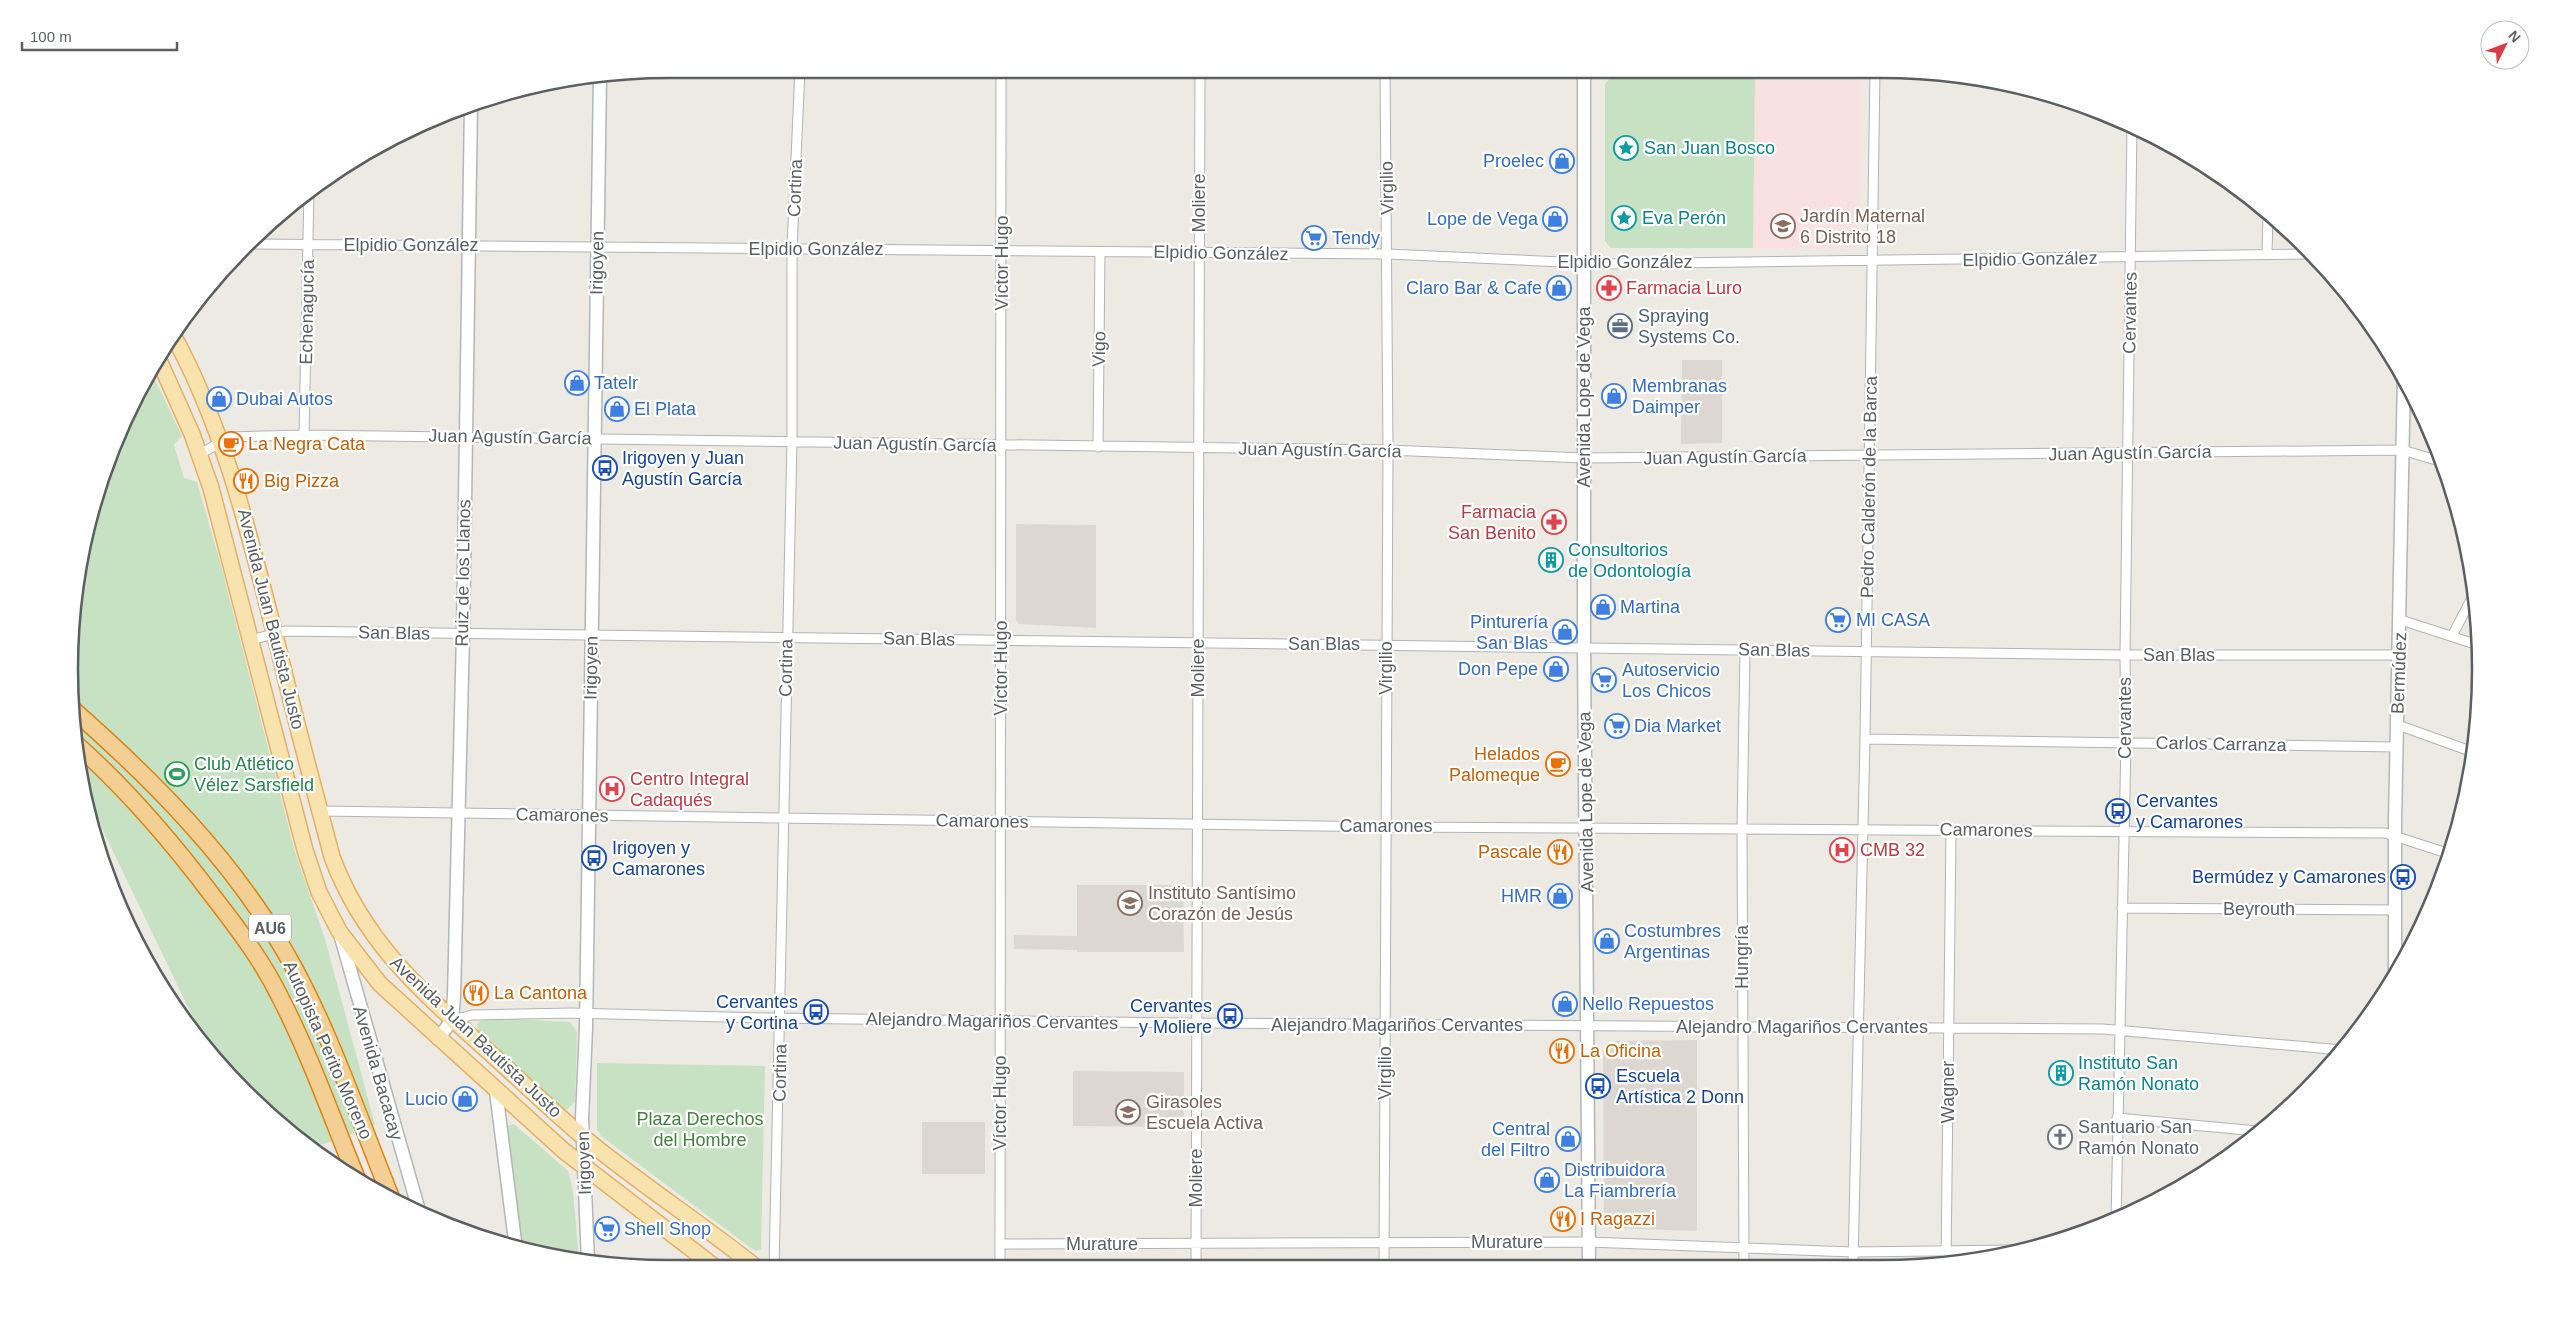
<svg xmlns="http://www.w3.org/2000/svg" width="2550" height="1338" font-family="Arial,sans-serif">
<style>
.education{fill:#dcd8d1}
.medical{fill:#f9e0e1}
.green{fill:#c6e2c2}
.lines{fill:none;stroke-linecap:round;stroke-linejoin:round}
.street-casing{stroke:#b1b4b7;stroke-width:11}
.secondary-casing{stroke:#b2b6b9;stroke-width:15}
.primary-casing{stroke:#e5b064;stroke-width:18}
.highway-casing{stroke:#dd8413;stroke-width:19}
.street{stroke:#fff;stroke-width:9}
.secondary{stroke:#fff;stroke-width:12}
.primary{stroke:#f8e2ad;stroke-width:15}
.highway{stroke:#f4cf93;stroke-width:16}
.labels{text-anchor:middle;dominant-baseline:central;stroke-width:4.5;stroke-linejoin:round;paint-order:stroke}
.shield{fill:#fff;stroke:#8c8f91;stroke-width:1}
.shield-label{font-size:16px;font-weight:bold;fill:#5b5f62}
.culture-label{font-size:18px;fill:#0d838f;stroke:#fff;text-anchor:start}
.shop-label{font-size:18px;fill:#366cbe;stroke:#fff;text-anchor:start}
.street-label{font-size:18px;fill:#5b5f62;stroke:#fff}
.education-label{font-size:18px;fill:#785e54;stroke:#fff;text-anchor:start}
.health-label{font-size:18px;fill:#be3a42;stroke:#fff;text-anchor:start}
.service-label{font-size:18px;fill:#4e5e75;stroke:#fff;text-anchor:start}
.food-label{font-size:18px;fill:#c56008;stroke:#fff;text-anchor:start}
.transit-label{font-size:18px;fill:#164399;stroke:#fff;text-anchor:start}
.leisure-label{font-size:18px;fill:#27864d;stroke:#fff;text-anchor:start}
.park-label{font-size:18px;fill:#42813c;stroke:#fff}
.worship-label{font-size:18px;fill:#5b616d;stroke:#fff;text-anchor:start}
.rim{fill:none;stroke:#5b5f62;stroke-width:2.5}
</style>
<rect width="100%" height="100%" fill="#ede9e3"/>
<!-- education -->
<path class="education" d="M1682,360h40v83l-41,1z
M1016,524l80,1v103l-77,-4 -3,-4z
M1077,885h106l1,67h-107v-2l-63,-1v-14l63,1z
M1697,1040v191l-87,-3 -6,-7 -1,-170 13,-10z
M1073,1071l111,1v55l-111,-1z
M922,1122h63v52h-63z"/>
<!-- medical -->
<path class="medical" d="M1755,76h100l6,8 -2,157 -8,7h-98z"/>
<!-- green -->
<path class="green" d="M1612,76h143l-2,172h-142l-6,-7v-157z
M151,371l31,65 -8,9 10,33 13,4 23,80 75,290 30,87 50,186 -65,24 -98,-92 -128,-266 -14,-82v-80l19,-115 26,-75z
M485,1018l85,4 7,10 -2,70 -9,8 -5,-2 -83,-75 -1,-9z
M597,1063l168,3 -4,183 -5,2 -5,-3 -150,-112 -4,-6z
M514,1124l54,47 5,21 6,68 -56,-10 -16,-118 1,-6z"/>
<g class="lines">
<defs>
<path id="street" d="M249,244l1139,10 217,10 707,-10
M2267,254l1,-41
M304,435l5,-246
M1098,447l2,-195
M200,454l30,-17 74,-2 1084,15 196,8 818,-8 41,12
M2401,620l77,25
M2452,636l24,-46
M251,640l34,-9 1840,24h273
M2398,725l75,27
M1865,739l532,8
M320,811l1066,16 999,6 65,21
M2122,908l273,2
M452,1020l20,-5 99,-2 194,5 419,5 919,6 239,21
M2117,1118l140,13
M2116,1221l10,-479 -1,-87 7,-530
M1001,1244l588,-2 264,10 160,-2
M1853,1264l12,-525 10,-669
M1946,1264l5,-434
M1744,1265l-2,-436 3,-180
M1196,1266l4,-1197
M1384,1266l4,-816 -3,-381
M1000,1267l1,-1198
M774,1268l18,-827v-193l8,-179"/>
<path id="secondary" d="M1584,70v576l5,619
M340,934l80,280
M2395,971v-149l9,-447
M438,1039l14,-19 2,-24 9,-362 8,-531
M496,1091l20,158
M588,1261l-6,-143 4,-90 14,-952"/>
<path id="primary" d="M172,333c55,100 79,209 107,318 16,69 35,137 53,206 32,86 91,136 157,195 31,28 61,57 93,84 56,47 118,86 175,132
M158,358l34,76 19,54 94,362 14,42 20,39 41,53 184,167 152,117"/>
<path id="highway" d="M70,707c81,71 160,150 214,243 44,75 75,169 108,250
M76,744c52,46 97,99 139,155 24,31 48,63 65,98 30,58 52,121 77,182"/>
</defs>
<!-- street casing -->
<use href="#street" class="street-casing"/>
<!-- secondary casing -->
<use href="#secondary" class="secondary-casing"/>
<!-- primary casing -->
<use href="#primary" class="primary-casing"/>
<!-- highway casing -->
<use href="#highway" class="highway-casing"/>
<!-- street -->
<use href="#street" class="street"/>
<!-- secondary -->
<use href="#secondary" class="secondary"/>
<!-- primary -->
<use href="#primary" class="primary"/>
<!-- highway -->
<use href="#highway" class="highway"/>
</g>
<!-- icons -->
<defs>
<symbol id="sight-ring" viewBox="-11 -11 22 22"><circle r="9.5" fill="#fff" stroke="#0f9aa8" stroke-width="1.5"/><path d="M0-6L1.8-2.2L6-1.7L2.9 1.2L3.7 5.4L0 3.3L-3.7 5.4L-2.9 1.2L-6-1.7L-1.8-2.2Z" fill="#0f9aa8"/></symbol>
<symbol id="shop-ring" viewBox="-11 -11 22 22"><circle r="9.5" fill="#fff" stroke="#3f7fe0" stroke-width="1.5"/><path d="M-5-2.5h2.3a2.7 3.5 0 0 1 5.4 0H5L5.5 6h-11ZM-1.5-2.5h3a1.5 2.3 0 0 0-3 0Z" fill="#3f7fe0"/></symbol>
<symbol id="school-ring" viewBox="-11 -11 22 22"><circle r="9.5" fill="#fff" stroke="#8d6e63" stroke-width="1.5"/><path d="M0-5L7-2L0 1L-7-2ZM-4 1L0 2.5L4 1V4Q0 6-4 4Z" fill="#8d6e63"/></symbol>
<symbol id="supermarket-ring" viewBox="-11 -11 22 22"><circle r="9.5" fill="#fff" stroke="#3f7fe0" stroke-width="1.5"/><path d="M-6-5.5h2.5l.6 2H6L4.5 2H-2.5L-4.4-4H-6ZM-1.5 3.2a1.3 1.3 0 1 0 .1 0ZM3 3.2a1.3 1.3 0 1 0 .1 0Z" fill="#3f7fe0"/></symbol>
<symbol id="pharmacy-ring" viewBox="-11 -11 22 22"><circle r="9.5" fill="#fff" stroke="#e0444e" stroke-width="1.5"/><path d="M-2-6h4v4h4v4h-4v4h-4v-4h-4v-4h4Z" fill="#e0444e"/></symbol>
<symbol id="office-ring" viewBox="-11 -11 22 22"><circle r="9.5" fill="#fff" stroke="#5c6f8a" stroke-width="1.5"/><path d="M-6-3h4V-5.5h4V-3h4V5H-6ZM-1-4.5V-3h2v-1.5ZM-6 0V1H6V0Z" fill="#5c6f8a"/></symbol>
<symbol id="cafe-ring" viewBox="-11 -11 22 22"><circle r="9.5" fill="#fff" stroke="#e8710a" stroke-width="1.5"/><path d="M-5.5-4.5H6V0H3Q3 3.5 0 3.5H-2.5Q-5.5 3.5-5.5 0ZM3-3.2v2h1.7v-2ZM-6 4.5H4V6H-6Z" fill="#e8710a"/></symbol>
<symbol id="bus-ring" viewBox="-11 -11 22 22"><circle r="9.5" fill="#fff" stroke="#1a4fb4" stroke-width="1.5"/><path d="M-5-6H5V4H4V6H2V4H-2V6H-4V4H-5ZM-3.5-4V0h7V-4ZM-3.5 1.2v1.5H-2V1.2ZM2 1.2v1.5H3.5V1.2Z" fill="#1a4fb4"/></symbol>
<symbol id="restaurant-ring" viewBox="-11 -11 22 22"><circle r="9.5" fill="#fff" stroke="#e8710a" stroke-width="1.5"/><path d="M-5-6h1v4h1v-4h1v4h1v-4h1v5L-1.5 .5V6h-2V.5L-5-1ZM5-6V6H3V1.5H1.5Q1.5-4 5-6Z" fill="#e8710a"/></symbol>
<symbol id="building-ring" viewBox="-11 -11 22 22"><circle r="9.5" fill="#fff" stroke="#0f9aa8" stroke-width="1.5"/><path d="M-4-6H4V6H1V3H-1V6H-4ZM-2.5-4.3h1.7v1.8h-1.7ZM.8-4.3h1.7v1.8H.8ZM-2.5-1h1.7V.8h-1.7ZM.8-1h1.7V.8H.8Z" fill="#0f9aa8"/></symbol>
<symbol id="stadium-ring" viewBox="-11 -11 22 22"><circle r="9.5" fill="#fff" stroke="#2e9e5b" stroke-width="1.5"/><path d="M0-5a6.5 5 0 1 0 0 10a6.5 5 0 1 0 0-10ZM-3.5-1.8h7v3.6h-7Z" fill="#2e9e5b"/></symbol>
<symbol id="hospital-ring" viewBox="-11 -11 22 22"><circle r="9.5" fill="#fff" stroke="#e0444e" stroke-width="1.5"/><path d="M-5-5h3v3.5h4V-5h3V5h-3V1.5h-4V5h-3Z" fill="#e0444e"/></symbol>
<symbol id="church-ring" viewBox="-11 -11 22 22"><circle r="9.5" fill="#fff" stroke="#6b7280" stroke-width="1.5"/><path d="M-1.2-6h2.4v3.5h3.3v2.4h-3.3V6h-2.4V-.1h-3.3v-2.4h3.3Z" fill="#6b7280"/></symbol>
</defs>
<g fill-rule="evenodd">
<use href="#sight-ring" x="1612" y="134" width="28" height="28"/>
<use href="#shop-ring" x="1548" y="147" width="28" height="28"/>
<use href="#sight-ring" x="1610" y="204" width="28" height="28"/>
<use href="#shop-ring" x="1541" y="205" width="28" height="28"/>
<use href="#school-ring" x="1769" y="212" width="28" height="28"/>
<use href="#supermarket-ring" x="1300" y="224" width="28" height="28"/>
<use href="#shop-ring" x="1545" y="274" width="28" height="28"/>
<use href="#pharmacy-ring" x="1595" y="274" width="28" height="28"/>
<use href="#office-ring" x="1606" y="312" width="28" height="28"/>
<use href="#shop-ring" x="563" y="369" width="28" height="28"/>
<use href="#shop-ring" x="1600" y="382" width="28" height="28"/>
<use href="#shop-ring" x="205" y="385" width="28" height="28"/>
<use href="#shop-ring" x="603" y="395" width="28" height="28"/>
<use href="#cafe-ring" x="217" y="430" width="28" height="28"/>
<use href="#bus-ring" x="591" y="454" width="28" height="28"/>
<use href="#restaurant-ring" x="232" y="467" width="28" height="28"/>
<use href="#pharmacy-ring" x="1540" y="508" width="28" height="28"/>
<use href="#building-ring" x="1537" y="546" width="28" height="28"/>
<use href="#shop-ring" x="1589" y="593" width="28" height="28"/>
<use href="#supermarket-ring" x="1824" y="606" width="28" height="28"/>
<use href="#shop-ring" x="1551" y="618" width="28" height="28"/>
<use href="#shop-ring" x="1542" y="655" width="28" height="28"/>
<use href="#supermarket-ring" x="1590" y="666" width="28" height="28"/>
<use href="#supermarket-ring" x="1603" y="712" width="28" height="28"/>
<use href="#cafe-ring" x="1544" y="750" width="28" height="28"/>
<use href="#stadium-ring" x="163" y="760" width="28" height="28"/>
<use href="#hospital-ring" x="598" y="775" width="28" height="28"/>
<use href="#bus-ring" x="2104" y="797" width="28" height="28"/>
<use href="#hospital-ring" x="1828" y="836" width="28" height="28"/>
<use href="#restaurant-ring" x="1546" y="838" width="28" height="28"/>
<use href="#bus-ring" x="580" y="844" width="28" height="28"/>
<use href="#bus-ring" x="2389" y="863" width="28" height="28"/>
<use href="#shop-ring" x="1546" y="882" width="28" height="28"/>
<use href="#school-ring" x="1116" y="889" width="28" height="28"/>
<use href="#shop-ring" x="1593" y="927" width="28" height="28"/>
<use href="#restaurant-ring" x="462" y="979" width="28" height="28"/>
<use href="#shop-ring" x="1551" y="990" width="28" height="28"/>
<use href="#bus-ring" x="802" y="998" width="28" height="28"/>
<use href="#bus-ring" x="1216" y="1002" width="28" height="28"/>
<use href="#restaurant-ring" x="1548" y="1037" width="28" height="28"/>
<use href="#building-ring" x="2047" y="1059" width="28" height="28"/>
<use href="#bus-ring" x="1584" y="1072" width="28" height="28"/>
<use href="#shop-ring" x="451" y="1085" width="28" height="28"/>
<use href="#school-ring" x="1114" y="1098" width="28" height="28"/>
<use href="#church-ring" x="2046" y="1123" width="28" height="28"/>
<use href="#shop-ring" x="1554" y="1125" width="28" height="28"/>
<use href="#shop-ring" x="1533" y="1166" width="28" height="28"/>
<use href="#restaurant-ring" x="1549" y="1205" width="28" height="28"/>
<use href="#supermarket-ring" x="593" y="1215" width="28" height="28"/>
</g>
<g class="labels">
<!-- shield labels -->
<rect class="shield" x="249" y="914.5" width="42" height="27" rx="4"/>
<g class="shield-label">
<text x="270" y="928">AU6</text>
</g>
<!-- culture labels -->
<g class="culture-label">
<text x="1644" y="148">San Juan Bosco</text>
<text x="1642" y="218">Eva Perón</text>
<text x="1568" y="550">Consultorios<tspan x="1568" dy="21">de Odontología</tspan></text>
<text x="2078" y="1063">Instituto San<tspan x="2078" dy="21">Ramón Nonato</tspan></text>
</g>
<!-- shop labels -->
<g class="shop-label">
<text x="1544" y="161" text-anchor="end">Proelec</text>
<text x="1538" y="219" text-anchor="end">Lope de Vega</text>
<text x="1332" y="238">Tendy</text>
<text x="1542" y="288" text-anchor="end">Claro Bar &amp; Cafe</text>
<text x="594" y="383">Tatelr</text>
<text x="1632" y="386">Membranas<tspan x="1632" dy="21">Daimper</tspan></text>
<text x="236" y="399">Dubai Autos</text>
<text x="634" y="409">El Plata</text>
<text x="1620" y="607">Martina</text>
<text x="1856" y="620">MI CASA</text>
<text x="1548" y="622" text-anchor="end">Pinturería<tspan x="1548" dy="21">San Blas</tspan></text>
<text x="1538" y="669" text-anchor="end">Don Pepe</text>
<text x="1622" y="670">Autoservicio<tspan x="1622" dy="21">Los Chicos</tspan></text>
<text x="1634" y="726">Dia Market</text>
<text x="1542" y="896" text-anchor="end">HMR</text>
<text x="1624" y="931">Costumbres<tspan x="1624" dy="21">Argentinas</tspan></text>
<text x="1582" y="1004">Nello Repuestos</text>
<text x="448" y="1099" text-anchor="end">Lucio</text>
<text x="1550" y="1129" text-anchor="end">Central<tspan x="1550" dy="21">del Filtro</tspan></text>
<text x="1564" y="1170">Distribuidora<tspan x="1564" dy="21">La Fiambrería</tspan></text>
<text x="624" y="1229">Shell Shop</text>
</g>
<!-- street labels -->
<g class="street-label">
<text transform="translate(795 188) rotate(-88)">Cortina</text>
<text transform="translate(1387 188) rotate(-91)">Virgilio</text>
<text transform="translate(1199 203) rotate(-90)">Moliere</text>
<text x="411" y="245">Elpidio González</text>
<text x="816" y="249">Elpidio González</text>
<text transform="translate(1221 253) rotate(1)">Elpidio González</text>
<text transform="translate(2030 259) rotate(-1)">Elpidio González</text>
<text x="1625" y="262">Elpidio González</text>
<text transform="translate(597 263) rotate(-89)">Irigoyen</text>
<text transform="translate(1002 263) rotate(-90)">Víctor Hugo</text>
<text transform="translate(307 312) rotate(-89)">Echenagucía</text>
<text transform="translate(2130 313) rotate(-89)">Cervantes</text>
<text transform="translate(1099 349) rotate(-89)">Vigo</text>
<text transform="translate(1584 397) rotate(-90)">Avenida Lope de Vega</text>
<text transform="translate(510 437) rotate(1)">Juan Agustín García</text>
<text transform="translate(915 444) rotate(1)">Juan Agustín García</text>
<text transform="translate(1320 450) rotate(1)">Juan Agustín García</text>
<text transform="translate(2130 453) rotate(-1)">Juan Agustín García</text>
<text transform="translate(1725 457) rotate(-1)">Juan Agustín García</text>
<text transform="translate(1869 487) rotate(-89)">Pedro Calderón de la Barca</text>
<text transform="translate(463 573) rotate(-89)">Ruiz de los Llanos</text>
<text transform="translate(271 619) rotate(76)">Avenida Juan Bautista Justo</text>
<text transform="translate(394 633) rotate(1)">San Blas</text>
<text transform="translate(919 639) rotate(1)">San Blas</text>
<text x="1324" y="644">San Blas</text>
<text transform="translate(1774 650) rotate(1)">San Blas</text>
<text x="2179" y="655">San Blas</text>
<text transform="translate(591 668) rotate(-89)">Irigoyen</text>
<text transform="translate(786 668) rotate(-89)">Cortina</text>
<text transform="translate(1001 668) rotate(-90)">Víctor Hugo</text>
<text transform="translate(1198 668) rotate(-90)">Moliere</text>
<text transform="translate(1386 668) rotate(-90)">Virgilio</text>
<text transform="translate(2399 673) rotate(-88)">Bermúdez</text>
<text transform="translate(2125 718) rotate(-90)">Cervantes</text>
<text transform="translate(2221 744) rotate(1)">Carlos Carranza</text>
<text transform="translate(1586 802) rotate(-91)">Avenida Lope de Vega</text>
<text transform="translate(562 815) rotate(1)">Camarones</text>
<text transform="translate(982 821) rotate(1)">Camarones</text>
<text x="1386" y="826">Camarones</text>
<text transform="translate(1986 830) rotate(1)">Camarones</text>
<text x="2259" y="909">Beyrouth</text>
<text transform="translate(1742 957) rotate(-90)">Hungría</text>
<text transform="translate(992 1021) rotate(1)">Alejandro Magariños Cervantes</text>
<text x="1397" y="1025">Alejandro Magariños Cervantes</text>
<text x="1802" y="1027">Alejandro Magariños Cervantes</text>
<text transform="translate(476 1037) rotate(43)">Avenida Juan Bautista Justo</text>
<text transform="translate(328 1050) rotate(66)">Autopista Perito Moreno</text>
<text transform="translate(378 1073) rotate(74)">Avenida Bacacay</text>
<text transform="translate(780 1073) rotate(-89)">Cortina</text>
<text transform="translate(1385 1073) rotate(-90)">Virgilio</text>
<text transform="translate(1948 1092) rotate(-90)">Wagner</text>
<text transform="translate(1000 1103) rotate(-90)">Víctor Hugo</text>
<text transform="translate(584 1163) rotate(-92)">Irigoyen</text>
<text transform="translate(1196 1178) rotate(-90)">Moliere</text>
<text x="1507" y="1242">Murature</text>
<text x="1102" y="1244">Murature</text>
</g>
<!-- education labels -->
<g class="education-label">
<text x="1800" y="216">Jardín Maternal<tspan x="1800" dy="21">6 Distrito 18</tspan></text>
<text x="1148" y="893">Instituto Santísimo<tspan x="1148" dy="21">Corazón de Jesús</tspan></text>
<text x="1146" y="1102">Girasoles<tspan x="1146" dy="21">Escuela Activa</tspan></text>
</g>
<!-- health labels -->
<g class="health-label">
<text x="1626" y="288">Farmacia Luro</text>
<text x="1536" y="512" text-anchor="end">Farmacia<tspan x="1536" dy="21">San Benito</tspan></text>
<text x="630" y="779">Centro Integral<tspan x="630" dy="21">Cadaqués</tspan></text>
<text x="1860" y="850">CMB 32</text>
</g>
<!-- service labels -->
<g class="service-label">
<text x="1638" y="316">Spraying<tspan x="1638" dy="21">Systems Co.</tspan></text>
</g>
<!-- food labels -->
<g class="food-label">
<text x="248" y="444">La Negra Cata</text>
<text x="264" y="481">Big Pizza</text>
<text x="1540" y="754" text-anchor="end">Helados<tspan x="1540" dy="21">Palomeque</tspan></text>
<text x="1542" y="852" text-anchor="end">Pascale</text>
<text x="494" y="993">La Cantona</text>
<text x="1580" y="1051">La Oficina</text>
<text x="1580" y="1219">I Ragazzi</text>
</g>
<!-- transit labels -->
<g class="transit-label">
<text x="622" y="458">Irigoyen y Juan<tspan x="622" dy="21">Agustín García</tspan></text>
<text x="2136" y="801">Cervantes<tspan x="2136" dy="21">y Camarones</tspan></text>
<text x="612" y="848">Irigoyen y<tspan x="612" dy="21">Camarones</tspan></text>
<text x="2386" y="877" text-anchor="end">Bermúdez y Camarones</text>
<text x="798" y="1002" text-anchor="end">Cervantes<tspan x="798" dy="21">y Cortina</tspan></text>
<text x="1212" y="1006" text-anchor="end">Cervantes<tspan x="1212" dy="21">y Moliere</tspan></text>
<text x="1616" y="1076">Escuela<tspan x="1616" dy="21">Artística 2 Donn</tspan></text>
</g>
<!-- leisure labels -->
<g class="leisure-label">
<text x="194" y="764">Club Atlético<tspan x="194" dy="21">Vélez Sarsfield</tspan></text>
</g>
<!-- park labels -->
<g class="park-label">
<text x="700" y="1119">Plaza Derechos<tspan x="700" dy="21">del Hombre</tspan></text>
</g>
<!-- worship labels -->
<g class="worship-label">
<text x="2078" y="1127">Santuario San<tspan x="2078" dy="21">Ramón Nonato</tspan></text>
</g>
</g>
<!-- crop -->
<path d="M0 0H2550V1338H0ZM669 78H1881A591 591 0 0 1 2472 669V669A591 591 0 0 1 1881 1260H669A591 591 0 0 1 78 669V669A591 591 0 0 1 669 78Z" fill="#fff" fill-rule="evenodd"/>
<path class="rim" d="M669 78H1881A591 591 0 0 1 2472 669V669A591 591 0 0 1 1881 1260H669A591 591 0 0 1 78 669V669A591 591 0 0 1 669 78Z"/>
<!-- north arrow -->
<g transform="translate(2505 45) rotate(48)"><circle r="24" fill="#ffffff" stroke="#bdbfc0"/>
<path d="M0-4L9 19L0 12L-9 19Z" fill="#da3c44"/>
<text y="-8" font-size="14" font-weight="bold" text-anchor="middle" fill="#5b5f62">N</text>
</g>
<!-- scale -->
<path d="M22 42v8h155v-8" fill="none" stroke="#5b5f62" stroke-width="2.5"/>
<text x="30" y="42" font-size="15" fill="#5b5f62" stroke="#ffffff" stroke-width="4" paint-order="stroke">100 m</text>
</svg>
